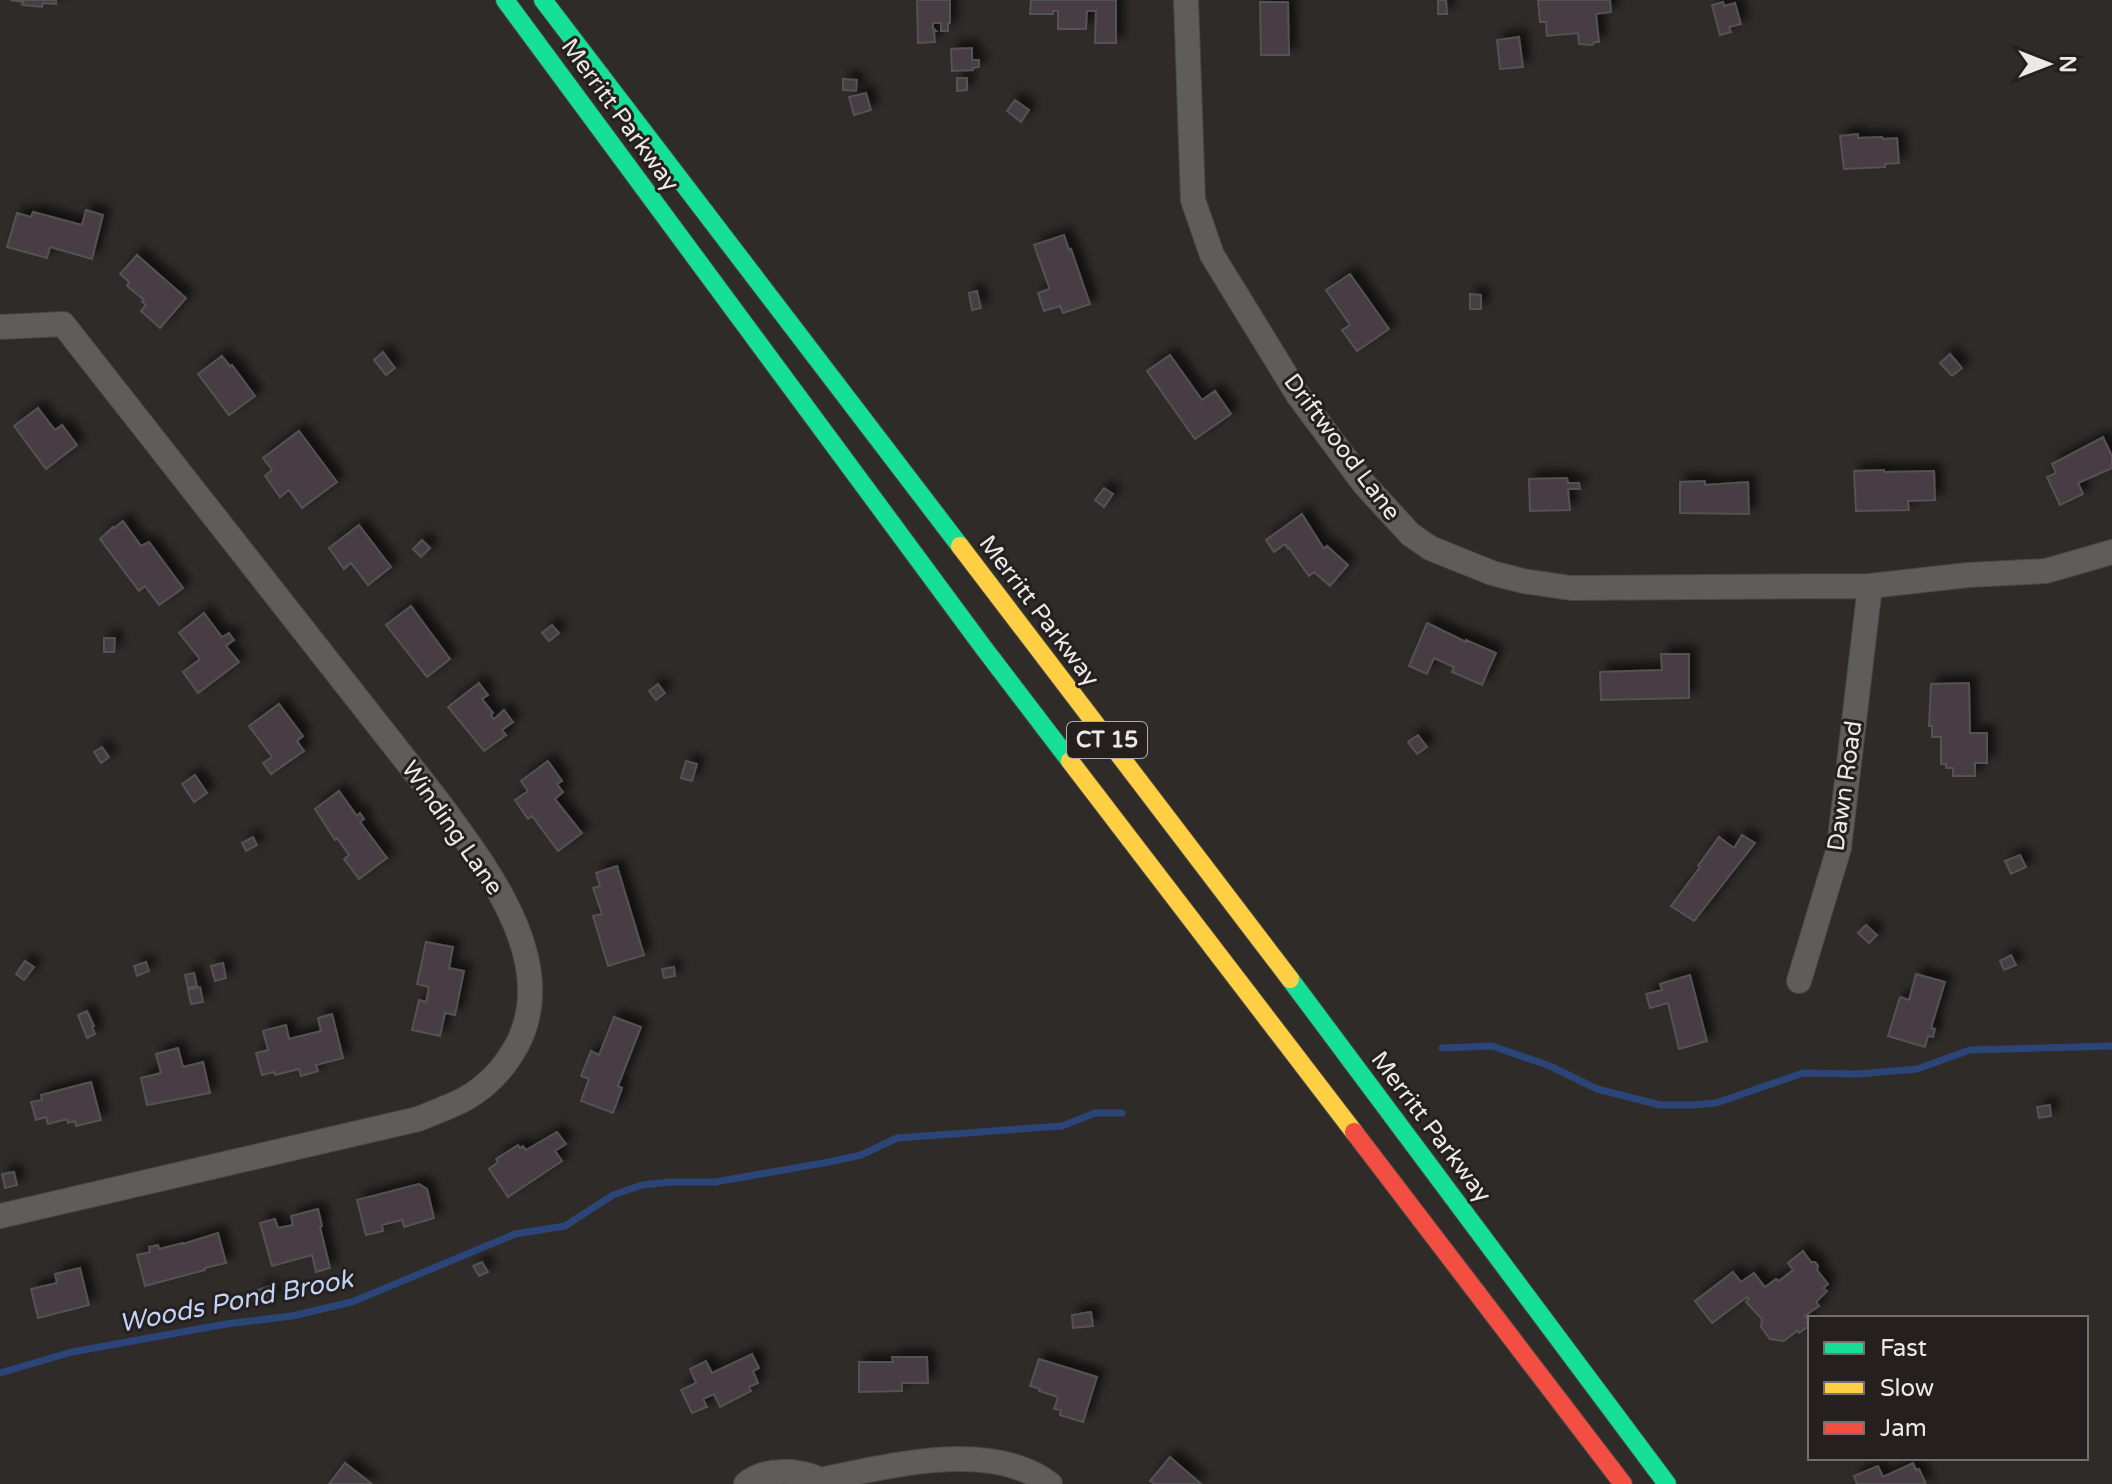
<svg xmlns="http://www.w3.org/2000/svg" width="2112" height="1484" font-family="'Varela Round',sans-serif">
<style>
.lines{fill:none;stroke-linecap:round;stroke-linejoin:round}
.stream{stroke:#2c4578;stroke-width:7}
.building{fill:#4a3e45;stroke:#535251;stroke-width:2;filter:url(#shadow)}
.street-casing{stroke:#494746;stroke-width:26}
.fast-casing{stroke:#494746;stroke-width:20}
.slow-casing{stroke:#494746;stroke-width:20}
.jam-casing{stroke:#494746;stroke-width:20}
.street{stroke:#5f5d5c;stroke-width:24}
.fast{stroke:#16e098;stroke-width:18}
.slow{stroke:#ffcf43;stroke-width:18}
.jam{stroke:#f24e42;stroke-width:18}
.labels{text-anchor:middle;dominant-baseline:central;stroke-width:6;stroke-linejoin:round;paint-order:stroke}
.shield{fill:#25201f;stroke:#b0adac;stroke-width:2}
.shield-label{font-size:22px;font-weight:bold;fill:#ece9e8}
.street-label{font-size:24px;fill:#ece9e8;stroke:#25201f}
.water-label{font-size:26px;font-style:italic;fill:#c1d3f6;stroke:#25201f}
</style>
<defs>
<filter id="shadow"><feDropShadow dx="7" dy="-7" stdDeviation="4" flood-color="#0009"/></filter>
</defs>
<rect width="100%" height="100%" fill="#2e2b29"/>
<g class="lines">
<!-- stream -->
<path class="stream" d="M1442,1048l50,-2 58,20 47,23 63,16h34l22,-2 87,-30 55,1 59,-5 53,-19 142,-4
M0,1373l72,-21 154,-28 66,-8 60,-14 163,-68 50,-8 48,-31 29,-10 28,-3h45l114,-20 32,-7 36,-17 165,-12 33,-13h27"/>
</g>
<!-- building -->
<path class="building" d="M10,0h46v4l-13,-1 -1,4 -20,-2 1,-3z
M917,0h33v23h-2v8h-7v-8h-8v5l3,3h-2l1,11 -17,1z
M1031,0h85v43h-21l1,-32h-9l-1,18h-28v-18h-5v3h-23z
M1438,0h8l1,14h-9z
M1538,0h72l1,12 -15,2 3,28h-4l-3,3 -13,-1 -1,-11 -31,3 -1,-14h-6z
M1260,2h28l1,53h-28z
M1723,2l1,4 11,-3 6,21 -12,3 2,5 -11,3 -8,-30z
M1519,37l4,30 -23,2 -3,-29z
M972,48v12h7v7l-6,1v2l-21,1 -1,-22z
M957,78h10v12l-10,1z
M843,79l14,1 -1,11 -13,-1z
M866,93l5,17 -17,5 -5,-18z
M1015,100l14,10 -8,12 -14,-11z
M1858,134v4l24,-1 1,2 14,-1 2,25 -14,1v3l-41,2 -4,-33z
M86,210l17,5 -11,44 -42,-12 -3,11 -40,-11 10,-34 14,4 2,-5 49,13z
M1064,235l5,15 2,-1 19,55 -27,9 -3,-7 -16,5 -6,-18 11,-4v-2l-15,-42z
M137,255l49,43 -26,30 -19,-17 5,-6 -4,-3 2,-2 -17,-14 2,-4 -9,-8z
M1350,274l39,55 -32,22 -15,-21 8,-5 -24,-35z
M977,291l4,17 -9,2 -3,-17z
M1470,294l11,1v14h-11z
M383,352l12,16 -9,7 -12,-15z
M1950,354l12,14 -10,8 -12,-13z
M1170,355l32,45 13,-9 16,23 -36,25 -48,-68z
M222,356l8,10 2,-1 23,31 -26,19 -31,-41z
M38,408l17,22 7,-5 15,20 -31,24 -32,-43z
M299,431l38,51 -35,26 -13,-18 -9,7 -15,-21 7,-6 -9,-12z
M2103,437l9,19v12l-34,15 5,11 -23,11 -13,-28 9,-4 -4,-9z
M1884,470v2l50,-1 1,29 -27,1 1,9 -53,1 -2,-40z
M1567,478l1,5h11l1,6h-12l2,21 -40,1 -1,-32z
M1705,481v4l43,-3 1,32 -69,-1v-31z
M1104,488l9,6 -9,13 -9,-7z
M1302,514l22,35 3,-3 21,19 -18,21 -16,-14 -5,4 -20,-28 -1,1 -3,-5 -11,8 -8,-12z
M123,521l18,25 8,-4 34,46 -24,17 -14,-19 -6,5 -39,-52 13,-12 1,1z
M359,525l32,42 -23,18 -17,-22 -7,6 -15,-21z
M422,540l8,8 -9,9 -8,-8z
M411,606l39,53 -23,18 -41,-52z
M204,613l18,24 7,-4 5,7 -8,6 13,16 -41,31 -15,-21 17,-13 -21,-26z
M1427,623l39,19v-2l30,13 -14,32 -30,-13 2,-5 -20,-9 -7,16 -18,-8z
M552,625l7,8 -10,8 -7,-8z
M104,638h11l-1,14h-10z
M1661,654h28v44l-88,2 -1,-28 62,-2z
M479,683l9,12 -6,4 11,14 -2,2 3,4 10,-9 9,12 -11,8 4,5 -22,16 -36,-44z
M1969,683l1,50h17v30h-12v13h-22v-8h-7v-4h-5v-27h-9v-11h-3l2,-42z
M658,684l7,9 -9,7 -7,-9z
M279,704l24,32 -6,5 7,10 -33,23 -8,-11 9,-6 -23,-31z
M1418,735l9,12 -10,7 -9,-12z
M102,747l7,10 -8,6 -7,-11z
M548,761l14,20 -5,3 6,8 -8,7 27,34 -24,18 -26,-35 -4,3 -13,-19 13,-9 -7,-10z
M686,761l11,3 -5,17 -11,-3z
M195,775l12,18 -13,9 -12,-18z
M339,791l18,25 3,-3 4,6 -4,3 27,36 -28,21 -15,-20 5,-4 -12,-17 -2,2 -20,-31z
M1742,835l13,8 -61,78 -23,-15 29,-39 -2,-1 21,-29 15,11z
M253,837l4,8 -11,6 -4,-8z
M2020,855l6,12 -15,7 -6,-13z
M617,866l27,89 -36,11 -15,-50 9,-2 -9,-26 7,-2 -4,-13z
M1866,925l11,10 -8,8 -11,-10z
M426,942l27,5 -4,21 15,3 -9,44 -10,-2 -5,23 -28,-6 7,-30 7,2 3,-15 -12,-3z
M2011,955l5,10 -12,5 -4,-9z
M25,961l9,6 -10,13 -8,-6z
M146,962l3,9 -12,5 -3,-10z
M223,963l3,15 -11,3 -4,-15z
M674,967l1,9 -11,2 -2,-9z
M194,973l3,13 -9,2 -3,-13z
M1916,974l29,8 -14,46 4,1 -2,8 -5,-1 -3,11 -37,-11 12,-39 9,3z
M1690,975l17,66 -28,8 -11,-46 -18,5 -4,-14 16,-4 -2,-6z
M200,987l3,15 -12,2 -3,-14z
M87,1011l7,15 -2,1 3,7 -8,4 -9,-23z
M332,1014l11,44 -27,7 2,6 -17,5 -2,-7 -24,6 -1,-3 -12,3 -6,-22 12,-3 -5,-19 23,-6 3,14 32,-8 -3,-13z
M614,1017l27,10 -23,59 4,2 -9,25 -32,-12 8,-22 -8,-3 10,-25 8,4z
M178,1048l5,19 20,-5 7,31 -63,12 -6,-27 20,-5 -5,-19z
M91,1082l10,38 -25,6 -1,-5 -7,2 -1,-4 -19,5 -2,-7 -10,3 -5,-18 11,-2 -1,-5z
M2050,1105l1,11 -12,2 -2,-11z
M557,1132l9,12 -11,7 7,10 -54,36 -19,-28 9,-7 -2,-3 22,-14 2,3 3,-2 3,4z
M14,1172l3,13 -12,3 -3,-14z
M419,1184l8,5 7,29 -30,9 -2,-7 -20,5 1,6 -17,4 -9,-35z
M318,1209l4,17 -2,1 10,41 -14,4 -4,-17 -40,11 -12,-43 15,-4 3,9 15,-3 -2,-9z
M218,1233l8,30 -21,5v2l-60,16 -8,-31 13,-3 -1,-5 9,-2 1,4 24,-6v1z
M1803,1251l8,11h4l3,4 -1,4 11,14 -5,4 4,3 -11,11 3,4 -14,10 4,5 -2,2 2,3 -10,7 -2,-2 -13,10 -14,-2 -9,-12 1,-8 -16,-17 3,-3 -2,-2 -35,26 -17,-22 38,-29 8,10 13,-9 11,14 11,-8 3,2 14,-11 -5,-7z
M482,1262l6,10 -9,4 -6,-10z
M80,1268l9,37 -51,13 -7,-29 26,-6 -2,-9z
M270,1286l4,13 -12,4 -4,-13z
M1091,1312l2,14 -20,2 -1,-13z
M752,1354l7,14 -6,3 5,12 -9,4 2,4 -31,16 -6,-13 -11,5 4,8 -15,6 -11,-23 15,-7 -6,-14 16,-8 6,12z
M892,1357h35l1,26h-26v8l-43,1v-30h34z
M1039,1359l58,18 -14,45 -23,-7 1,-5 -7,-1 4,-12 -19,-6 1,-2 -10,-3z
M1170,1457l31,27h-46l-5,-3z
M345,1463l27,21h-43z
M1913,1463l3,7 3,-1 7,15h-69l-3,-8 24,-10 5,11z"/>
<g class="lines">
<defs>
<path id="street" d="M1186,0l7,200 19,55 86,140 67,90 45,49 20,14 62,25 31,8 48,7 299,-2 98,-11 78,-4 66,-19
M0,327l63,-3 374,476c47,64 123,160 81,243 -12,23 -31,44 -55,57 -14,7 -30,13 -45,19l-418,97
M1799,981l40,-133 31,-262
M746,1484c19,-17 53,-14 75,-4 67,-14 170,-41 229,4"/>
<path id="fast" d="M505,0l478,647 87,114
M543,0l417,546
M1290,979l377,505"/>
<path id="slow" d="M960,546l330,433
M1070,761l284,371"/>
<path id="jam" d="M1354,1132l269,352"/>
</defs>
<!-- street casing -->
<use href="#street" class="street-casing"/>
<!-- fast casing -->
<use href="#fast" class="fast-casing"/>
<!-- slow casing -->
<use href="#slow" class="slow-casing"/>
<!-- jam casing -->
<use href="#jam" class="jam-casing"/>
<!-- street -->
<use href="#street" class="street"/>
<!-- fast -->
<use href="#fast" class="fast"/>
<!-- slow -->
<use href="#slow" class="slow"/>
<!-- jam -->
<use href="#jam" class="jam"/>
</g>
<g class="labels">
<!-- shield labels -->
<rect class="shield" x="1067" y="722" width="80" height="36" rx="6"/>
<g class="shield-label">
<text x="1107" y="740">CT 15</text>
</g>
<!-- street labels -->
<g class="street-label">
<text transform="translate(620 115) rotate(54)">Merritt Parkway</text>
<text transform="translate(1342 447) rotate(53)">Driftwood Lane</text>
<text transform="translate(1039 611) rotate(53)">Merritt Parkway</text>
<text transform="translate(1845 786) rotate(-82)">Dawn Road</text>
<text transform="translate(452 828) rotate(55)">Winding Lane</text>
<text transform="translate(1431 1127) rotate(53)">Merritt Parkway</text>
</g>
<!-- water labels -->
<g class="water-label">
<text transform="translate(236 1301) rotate(-11)">Woods Pond Brook</text>
</g>
</g>
<!-- legend -->
<rect x="1808" y="1316" width="280" height="144" fill="#25201f" stroke="#75706f" stroke-width="2"/>
<rect x="1824" y="1342" width="40" height="12" fill="#16e098" stroke="#75706f" stroke-width="2"/>
<text x="1880" y="1356" font-size="24" fill="#ece9e8">Fast</text>
<rect x="1824" y="1382" width="40" height="12" fill="#ffcf43" stroke="#75706f" stroke-width="2"/>
<text x="1880" y="1396" font-size="24" fill="#ece9e8">Slow</text>
<rect x="1824" y="1422" width="40" height="12" fill="#f24e42" stroke="#75706f" stroke-width="2"/>
<text x="1880" y="1436" font-size="24" fill="#ece9e8">Jam</text>
<!-- north arrow -->
<g transform="translate(2048 64) rotate(90)" stroke="#25201f" stroke-width="6" paint-order="stroke">
<path d="M0-6L14 30L0 20L-14 30Z" fill="#ece9e8"/>
<text y="-12" font-size="22" font-weight="bold" text-anchor="middle" fill="#ece9e8">N</text>
</g>
</svg>
